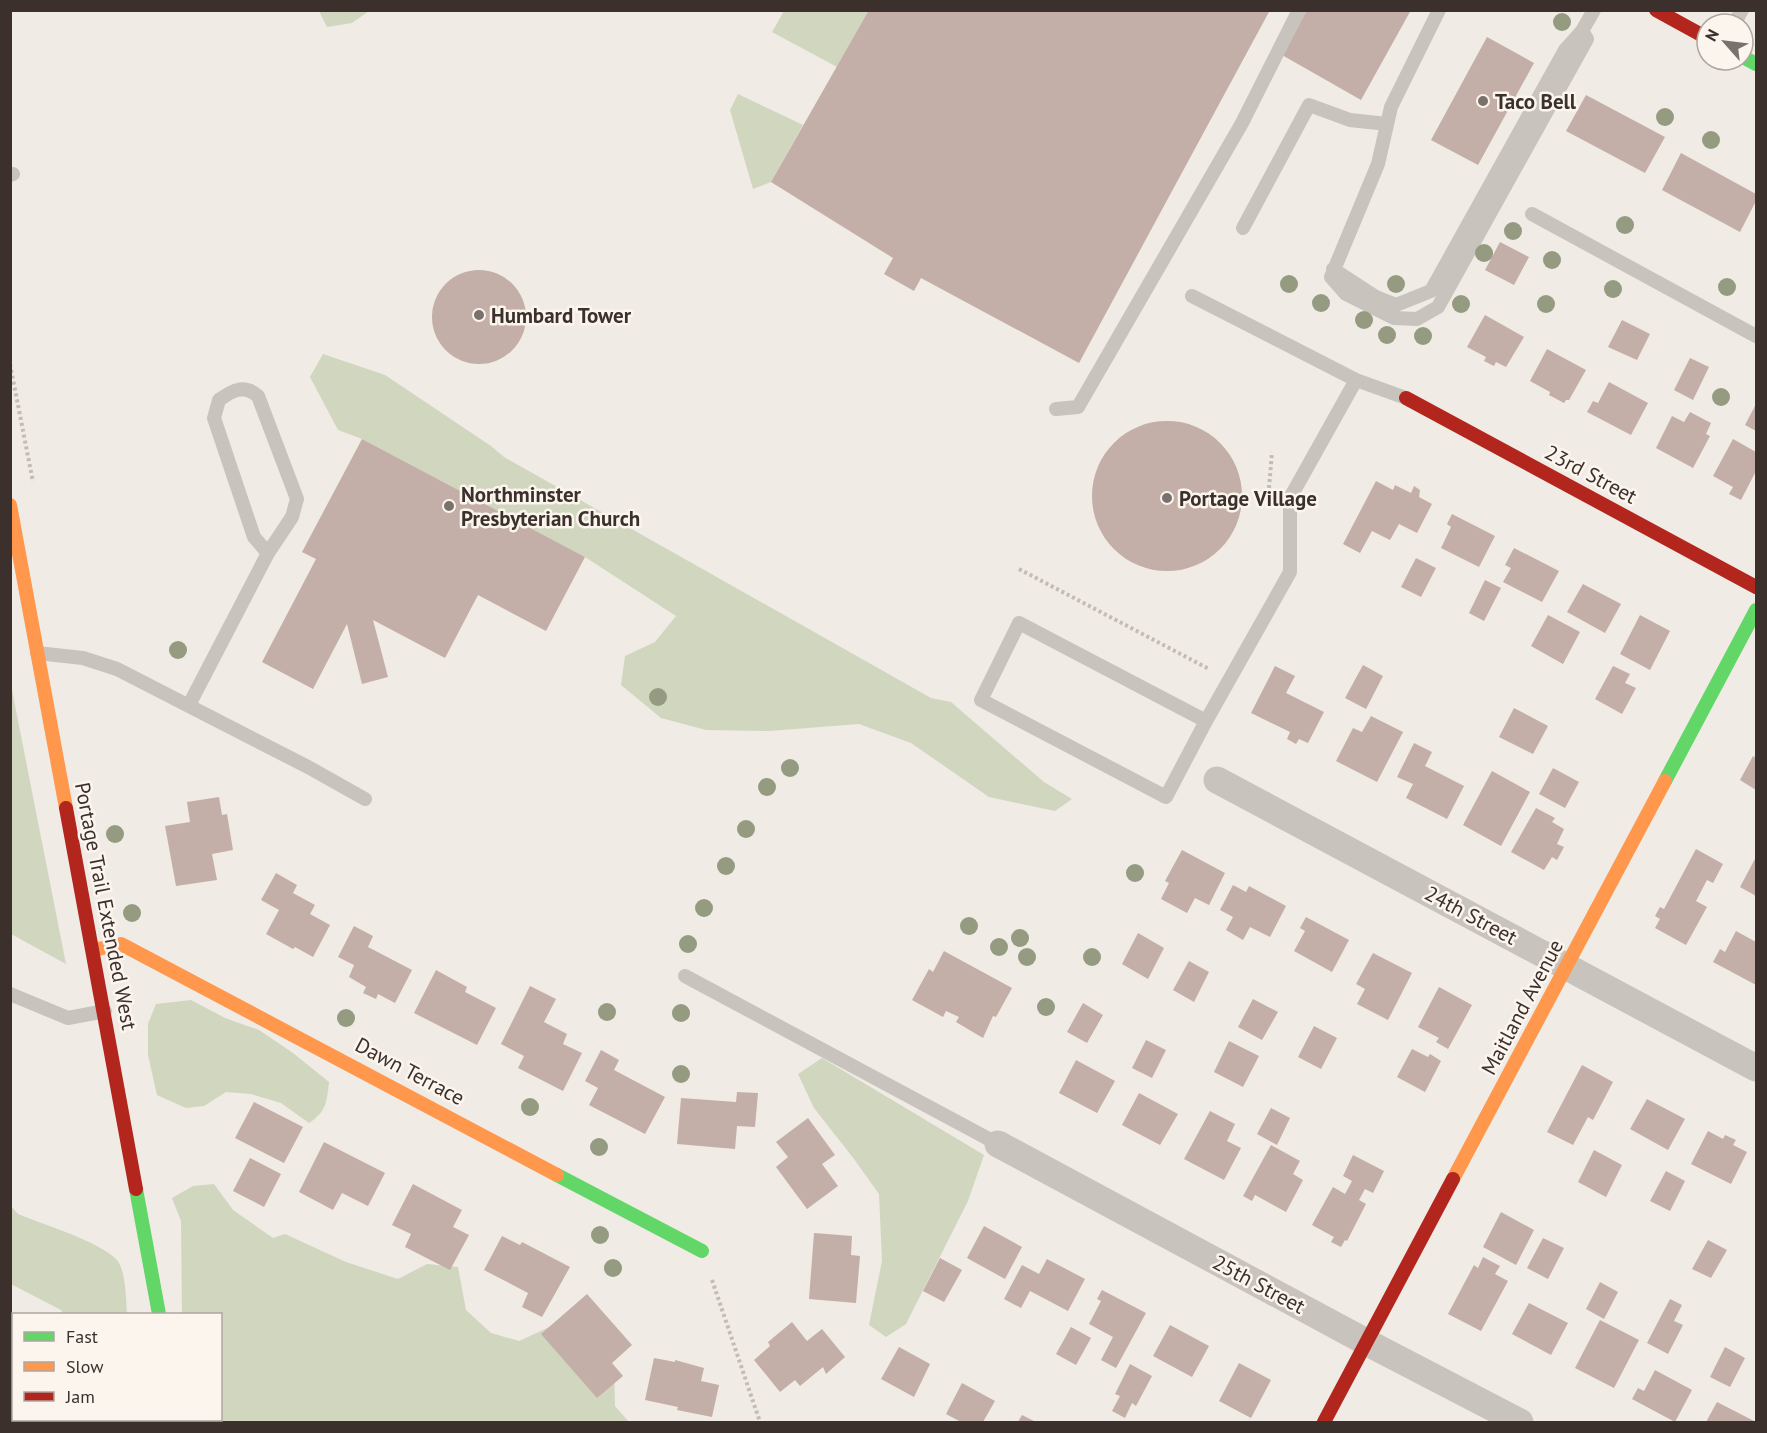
<svg xmlns="http://www.w3.org/2000/svg" width="1767" height="1433" font-family="'PT Sans',sans-serif">
<style>
.green{fill:#d1d6bf}
.building{fill:#c3afa7}
.lines{fill:none;stroke-linecap:round;stroke-linejoin:round}
.path{stroke:#c2bbb6;stroke-width:4;stroke-dasharray:3 3;stroke-linecap:butt}
.lane{stroke:#c9c3be;stroke-width:14}
.street{stroke:#c9c3be;stroke-width:27}
.fast{stroke:#63d668;stroke-width:14}
.slow{stroke:#ff974d;stroke-width:14}
.jam{stroke:#b3261e;stroke-width:14}
.tree{fill:#959b80}
.poi-dot{fill:#7a716c;stroke:#fbf5ee;stroke-width:2}
.labels{text-anchor:middle;dominant-baseline:central;stroke-width:5;stroke-linejoin:round;paint-order:stroke}
.poi-label{font-size:21px;font-weight:bold;fill:#3b302b;stroke:#fbf5ee;text-anchor:start}
.street-label{font-size:21px;fill:#3b302b;stroke:#fbf5ee}
</style>
<rect width="100%" height="100%" fill="#f0ebe5"/>
<!-- green -->
<path class="green" d="M319,11h50l-17,12 -25,4z
M784,11h85l-32,56 -65,-35z
M738,94l65,31 -32,57 -18,7 -23,-79z
M323,354l62,21 106,71 13,11 427,241 20,4 93,80 28,17 -17,12 -66,-14 -78,-54 -52,-19 -90,7 -63,-1 -45,-12 -40,-33 4,-29 30,-14 21,-26 -91,-59 -223,-118 -24,-9 -28,-53z
M10,680l56,284 -55,-30z
M191,1000l34,18 34,12 34,23 36,29c-2,20 -3,30 -20,41l-28,-20 -30,-9 -25,-2 -22,14 -18,2 -29,-13 -9,-40v-31l8,-20z
M822,1058l162,97 -16,46 -62,123 -20,13 -17,-12 13,-64 -3,-67 -25,-35 -40,-51 -16,-34z
M214,1184l19,26 40,28 12,-4 61,28 52,17 29,-15 31,3 8,43 25,23 28,8 37,-17 58,43 1,39 14,16h-431l-3,-2h25v-106h-38l-1,-93 -9,-23 21,-12z
M11,1206l7,8c24,10 83,28 99,46 9,11 9,40 10,54h-64l-2,-4 -50,-26z"/>
<!-- building -->
<path class="building" d="M869,10h401l-191,353 -158,-85 -7,13 -30,-17 9,-16 -122,-76z
M1307,10h104l-50,90 -79,-45z
M1487,37l47,26 -56,102 -47,-25z
M1586,95l79,42 -20,36 -79,-42z
M1681,153l75,41v7l-16,31 -78,-42z
M1500,242l29,15 -15,28 -29,-15z
M432 317a47 47 0 1 1 94 0a47 47 0 1 1-94 0Z
M1485,315l39,22 -18,30 -10,-5 -2,4 -10,-5 2,-4 -19,-10z
M1622,320l28,14 -13,26 -29,-13z
M1547,349l39,21 -17,30h-3l-2,3 -15,-8 1,-3 -20,-11z
M1690,358l19,9 -16,33 -19,-10z
M1609,382l39,21 -17,32 -44,-23 6,-11 5,2z
M1756,404v27l-11,-6z
M1690,412l21,11 -5,11 4,2 -17,32 -37,-20 16,-32 12,6z
M1092 496a75 75 0 1 1 150 0a75 75 0 1 1-150 0Z
M362,439l223,118 -39,74 -68,-36 -33,63 -72,-38 15,57 -26,7 -15,-60 -34,65 -51,-27 54,-103 -14,-7z
M1733,439l23,13v19l-15,29 -12,-6 4,-7 -20,-11z
M1376,481l17,9 2,-5 16,8 3,-7 6,4 -1,7 13,7 -15,29 -18,-9 -9,16 -18,-9 -12,22 -17,-9z
M1452,514l43,22 -16,31 -38,-19 10,-21 -4,-3z
M1514,548l45,23 -17,31 -39,-20 8,-14 -6,-3z
M1416,558l20,10 -15,29 -20,-10z
M1485,580l16,8 -17,33 -15,-8z
M1583,584l38,20 -16,29 -38,-21z
M1548,615l32,17 -17,32 -32,-18z
M1640,615l30,16 -20,39 -30,-16z
M1363,665l20,11 -17,33 -21,-11z
M1275,666l20,10 -9,17 38,19 -16,31 -9,-4 -3,5 -9,-5 3,-7 -39,-19z
M1613,666l17,8 -5,9 11,5 -14,26 -27,-15z
M1514,708l34,18 -15,28 -34,-17z
M1371,716l32,16 -26,50 -41,-21 17,-33 9,4z
M1414,743l18,9 -7,14 39,20 -17,33 -41,-21 7,-14 -16,-7z
M1753,756l3,2v32l-16,-10z
M1553,768l26,14 -14,26 -26,-14z
M1492,771l38,21 -29,54 -38,-21z
M219,797l3,18 5,-1 6,36 -21,4 5,26 -41,6 -11,-60 25,-4 -3,-20z
M1536,808l19,10 -3,4 12,7 -7,15 7,3 -7,13 -5,-3 -8,13 -33,-18z
M1696,849l27,15 -10,19 -6,-3 -11,21 11,6 -21,38 -31,-17 5,-9 -5,-3 5,-9 4,2z
M1182,850l43,23 -16,32 -14,-7 -8,15 -26,-14 8,-16 -4,-2z
M1756,857v39l-16,-9z
M276,873l21,12 -4,8 22,12 -5,9 20,11 -17,32 -18,-10 -2,2 -27,-15 13,-24 -18,-10z
M1233,885l13,7 3,-6 37,20 -16,31 -20,-10 -7,13 -17,-10 7,-13 -13,-7z
M1306,917l43,23 -17,32 -38,-21 11,-20 -5,-3z
M354,926l19,10 -5,11 44,23 -17,33 -17,-9 -2,5 -13,-6 3,-6 -17,-10 5,-12 -16,-8z
M1736,931l20,11v43l-43,-23 7,-13 5,3z
M1138,933l26,15 -16,31 -26,-15z
M944,951l68,37 -16,29 -3,-1 -10,22 -27,-16 3,-5 -13,-6 -3,6 -31,-17 17,-31 4,3z
M1373,953l39,20 -24,47 -31,-16 8,-15 -9,-5z
M1189,961l20,11 -15,30 -21,-12z
M436,970l31,17 -2,5 31,16 -19,37 -63,-32z
M530,986l26,13 -12,23 23,12 -4,10 19,9 -19,38 -45,-23 6,-12 -23,-12z
M1439,987l33,18 -24,44 -12,-7 3,-4 -21,-11z
M1253,999l25,13 -16,28 -24,-13z
M1083,1003l20,12 -16,28 -20,-11z
M1314,1026l23,12 -16,31 -23,-12z
M1146,1040l20,10 -14,28 -20,-10z
M1229,1041l30,15 -16,31 -29,-15z
M1412,1049l16,8 2,-3 11,7 -16,31 -28,-15z
M601,1050l18,10 -5,10 51,27 -20,37 -56,-29 9,-17 -13,-7z
M1076,1060l39,21 -18,32 -38,-20z
M1582,1065l31,17 -20,38 -5,-3 -15,28 -26,-13z
M737,1092l21,1 -3,34 -18,-1 -2,23 -58,-5 4,-46 55,4z
M1139,1093l39,21 -18,31 -38,-20z
M1647,1099l38,20 -17,31 -38,-21z
M254,1102l49,25 -19,36 -49,-25z
M1271,1108l19,10 -13,27 -20,-11z
M1210,1111l25,13 -8,17 14,7 -17,32 -40,-21z
M808,1118l27,37 -13,9 16,22 -31,23 -31,-42 12,-10 -12,-15z
M1708,1131l15,8 2,-4 11,5 -3,5 14,7 -16,32 -40,-20z
M324,1142l61,31 -17,33 -26,-13 -9,17 -34,-18z
M1271,1145l29,16 -7,13 10,6 -17,32 -31,-17 -3,6 -9,-5z
M1594,1150l28,15 -16,32 -28,-15z
M1353,1155l31,16 -11,22 -8,-4 -6,11 7,4 -19,37 -2,-1 -4,7 -10,-5 3,-5 -22,-12 21,-38 12,7 7,-13 -9,-5z
M250,1158l31,16 -17,33 -31,-16z
M1666,1171l19,10 -15,30 -20,-10z
M413,1184l49,26 -9,17 16,8 -19,35 -45,-23 6,-13 -19,-9z
M1501,1212l33,18 -18,35 -33,-18z
M984,1226l38,21 -17,32 -38,-21z
M814,1233l38,3 -1,19 9,1 -4,47 -47,-4z
M502,1236l18,9 2,-3 48,25 -28,50 -20,-10 6,-14 -44,-23z
M1543,1238l21,10 -16,31 -21,-11z
M1708,1240l19,10 -16,28 -19,-9z
M1483,1257l17,9 -5,8 13,7 -27,50 -33,-17 26,-49 4,3z
M940,1258l22,12 -18,32 -21,-11z
M1047,1259l38,20 -17,32 -38,-20 -9,17 -17,-9 18,-34 17,9z
M1600,1282l18,10 -14,27 -18,-10z
M1102,1290l44,23 -30,55 -15,-8 12,-23 -24,-13 12,-23 -4,-2z
M587,1294l45,51 -20,18 11,13 -26,22 -56,-64z
M1670,1299l12,6 -8,16 9,4 -15,29 -21,-11z
M1529,1303l39,20 -17,32 -39,-21z
M1600,1320l39,20 -25,48 -39,-20z
M792,1322l15,19 15,-12 23,28 -19,17 -3,-7 -23,19 -5,-6 -15,12 -26,-32 16,-14 -2,-4z
M1170,1325l39,21 -17,31 -39,-21z
M1071,1327l20,11 -15,27 -20,-11z
M899,1347l31,17 -16,33 -33,-18z
M1725,1347l20,11 -15,29 -20,-10z
M654,1358l21,4v-2l29,8 -3,13 18,4 -7,32 -35,-7 1,-3 -33,-7z
M1239,1363l32,17 -20,38 -32,-17z
M1130,1364l22,12 -16,30 -4,-3 -7,15 -13,-7 8,-15 -5,-2z
M14,1369v28l-4,-2v-20z
M1655,1370l37,20 -17,32 -43,-23 6,-11 6,3z
M962,1383l33,18 -12,21h-22l-15,-8z
M1717,1402l39,20h-50z
M1022,1415l14,7h-18z
M29,1420h34l-1,2h-35z"/>
<g class="lines">
<!-- path -->
<path class="path" d="M10,364l23,118
M1269,488l3,-36
M1019,569l190,100
M712,1280l48,142"/>
<!-- lane -->
<path class="lane" d="M1439,10l-48,97 -13,57 -47,113 15,17 48,24 23,1 21,-12 149,-268 -5,-8
M1734,24l8,-14
M10,175l3,-1
M1532,214l224,122
M1243,228l66,-123 41,15 37,4
M1333,269l43,28 20,8 35,-14 134,-241 17,-19 12,-21
M1192,296l164,84
M1056,409l22,-2 164,-284 57,-113
M37,653l46,5 34,11 191,98 57,32
M189,705l79,-152 24,-36 5,-18 -39,-103c-14,-12 -25,-6 -39,4l-5,18 40,119 14,16
M1206,721l-187,-98 -38,77 185,97 40,-76 84,-149v-74l66,-118 50,18
M685,976l313,168
M10,994l58,24 37,-7"/>
<!-- street -->
<path class="street" d="M1217,780l539,288
M998,1144l370,199 152,79"/>
<!-- fast -->
<path class="fast" d="M1743,57l13,7
M1665,781l91,-171
M557,1175l145,76
M136,1189l23,125"/>
<!-- slow -->
<path class="slow" d="M10,505l56,303
M94,950l27,-6 436,231
M1453,1179l212,-398"/>
<!-- jam -->
<path class="jam" d="M1656,10l51,28
M1406,398l350,189
M66,808l70,381
M179,1420l1,2
M1324,1422l129,-243"/>
</g>
<!-- trees -->
<g class="tree">
<circle cx="1562" cy="22" r="9"/>
<circle cx="1665" cy="117" r="9"/>
<circle cx="1711" cy="140" r="9"/>
<circle cx="1625" cy="225" r="9"/>
<circle cx="1513" cy="231" r="9"/>
<circle cx="1484" cy="253" r="9"/>
<circle cx="1552" cy="260" r="9"/>
<circle cx="1289" cy="284" r="9"/>
<circle cx="1396" cy="284" r="9"/>
<circle cx="1727" cy="287" r="9"/>
<circle cx="1613" cy="289" r="9"/>
<circle cx="1321" cy="303" r="9"/>
<circle cx="1461" cy="304" r="9"/>
<circle cx="1546" cy="304" r="9"/>
<circle cx="1364" cy="320" r="9"/>
<circle cx="1387" cy="335" r="9"/>
<circle cx="1423" cy="336" r="9"/>
<circle cx="1721" cy="397" r="9"/>
<circle cx="178" cy="650" r="9"/>
<circle cx="658" cy="697" r="9"/>
<circle cx="790" cy="768" r="9"/>
<circle cx="767" cy="787" r="9"/>
<circle cx="746" cy="829" r="9"/>
<circle cx="115" cy="834" r="9"/>
<circle cx="726" cy="866" r="9"/>
<circle cx="1135" cy="873" r="9"/>
<circle cx="704" cy="908" r="9"/>
<circle cx="132" cy="913" r="9"/>
<circle cx="969" cy="926" r="9"/>
<circle cx="1020" cy="938" r="9"/>
<circle cx="688" cy="944" r="9"/>
<circle cx="999" cy="947" r="9"/>
<circle cx="1027" cy="957" r="9"/>
<circle cx="1092" cy="957" r="9"/>
<circle cx="1046" cy="1007" r="9"/>
<circle cx="607" cy="1012" r="9"/>
<circle cx="681" cy="1013" r="9"/>
<circle cx="346" cy="1018" r="9"/>
<circle cx="681" cy="1074" r="9"/>
<circle cx="530" cy="1107" r="9"/>
<circle cx="599" cy="1147" r="9"/>
<circle cx="600" cy="1235" r="9"/>
<circle cx="613" cy="1268" r="9"/>
</g>
<!-- markers -->
<g class="poi-dot">
<circle cx="1483" cy="101" r="6"/>
<circle cx="479" cy="315" r="6"/>
<circle cx="1167" cy="498" r="6"/>
<circle cx="449" cy="506" r="6"/>
</g>
<g class="labels">
<!-- poi labels -->
<g class="poi-label">
<text x="1495" y="101">Taco Bell</text>
<text x="491" y="315">Humbard Tower</text>
<text x="461" y="494">Northminster<tspan x="461" dy="24">Presbyterian Church</tspan></text>
<text x="1179" y="498">Portage Village</text>
</g>
<!-- street labels -->
<g class="street-label">
<text transform="translate(1591 474) rotate(28)">23rd Street</text>
<text transform="translate(106 906) rotate(79)">Portage Trail Extended West</text>
<text transform="translate(1471 915) rotate(28)">24th Street</text>
<text transform="translate(1522 1007) rotate(-62)">Maitland Avenue</text>
<text transform="translate(410 1071) rotate(28)">Dawn Terrace</text>
<text transform="translate(1259 1284) rotate(28)">25th Street</text>
</g>
</g>
<!-- border -->
<rect width="1767" height="1433" fill="none" stroke="#3b302b" stroke-width="24"/>
<!-- legend -->
<rect x="12" y="1313" width="210" height="108" fill="#fbf5ee" stroke="#aea6a0" stroke-width="1.5"/>
<rect x="24" y="1332" width="30" height="9" fill="#63d668" stroke="#aea6a0" stroke-width="1.5"/>
<text x="66" y="1343" font-size="18" fill="#3b302b">Fast</text>
<rect x="24" y="1362" width="30" height="9" fill="#ff974d" stroke="#aea6a0" stroke-width="1.5"/>
<text x="66" y="1373" font-size="18" fill="#3b302b">Slow</text>
<rect x="24" y="1392" width="30" height="9" fill="#b3261e" stroke="#aea6a0" stroke-width="1.5"/>
<text x="66" y="1403" font-size="18" fill="#3b302b">Jam</text>
<!-- north arrow -->
<g transform="translate(1725 42) rotate(298)"><circle r="28" fill="#fbf5ee" stroke="#aea6a0" stroke-width="1.5"/>
<path d="M0-4.5L10 22L0 15L-10 22Z" fill="#7a716c"/>
<text y="-9" font-size="16" font-weight="bold" text-anchor="middle" fill="#3b302b">N</text>
</g>
</svg>
